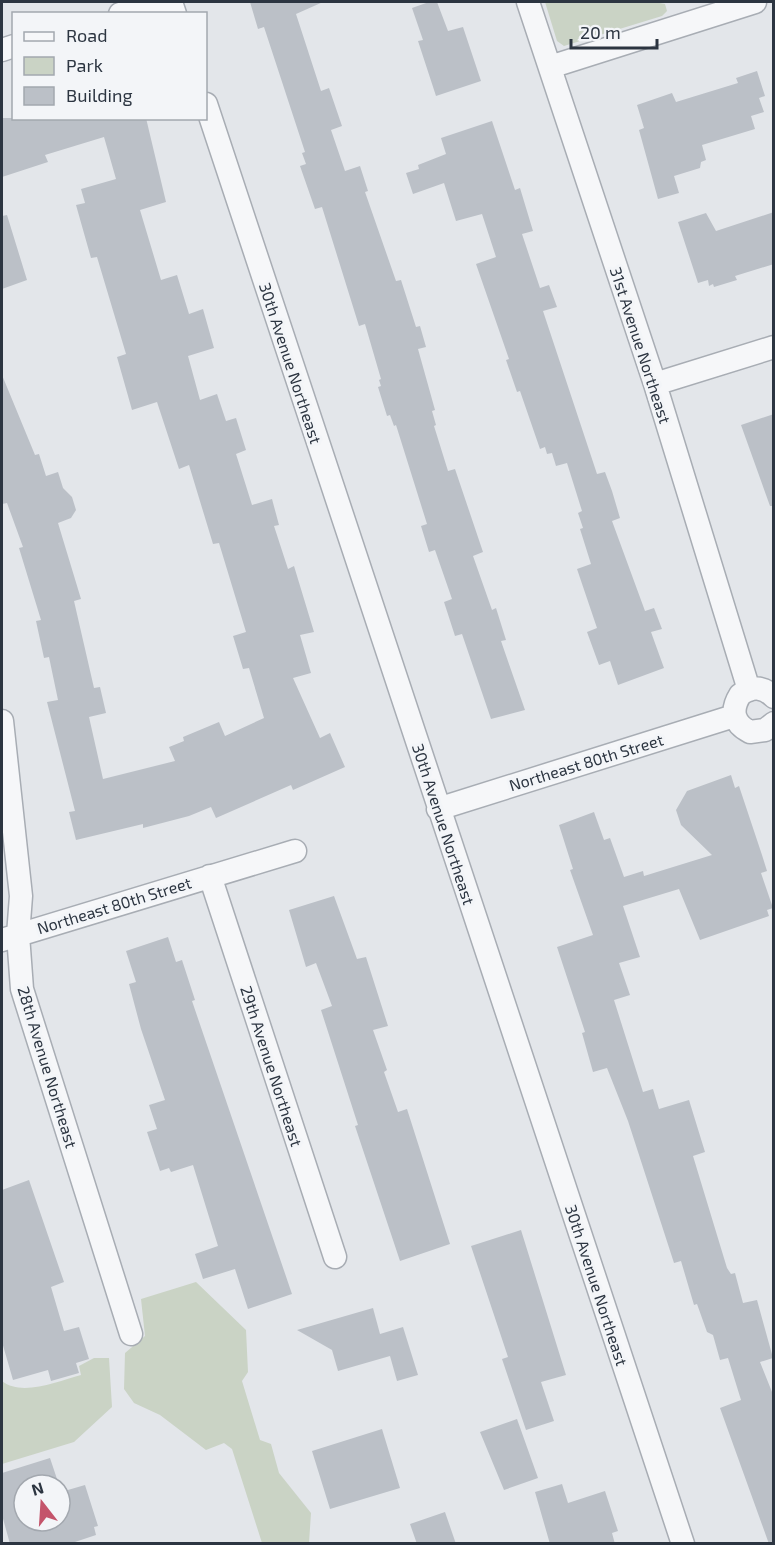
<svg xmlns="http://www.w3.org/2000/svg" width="775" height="1545" font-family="'Exo 2',sans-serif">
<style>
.green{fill:#cad3c5}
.building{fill:#bbc0c7}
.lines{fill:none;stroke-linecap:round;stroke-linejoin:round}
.street-casing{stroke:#a8adb4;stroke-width:25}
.street{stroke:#f6f7f9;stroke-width:22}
.labels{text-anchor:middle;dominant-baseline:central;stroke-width:6;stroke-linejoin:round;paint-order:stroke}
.street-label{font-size:16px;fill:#2c3541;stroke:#f3f5f8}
</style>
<rect width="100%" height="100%" fill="#e3e6ea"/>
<!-- green -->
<path class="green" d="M545,2h109l11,2 2,7 -5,5 -98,30 -7,-5z
M196,1282l50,48 2,42 -6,9 18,59 11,4 8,29 32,40 -2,30h-47l-30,-94 -8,-6 -18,7 -46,-35 -26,-12 -10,-14 1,-36 20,-17 -4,-37z
M94,1358h15l3,49 -38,35 -72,22v-83c20,16 56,0 79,-6l-2,-9z"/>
<!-- building -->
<path class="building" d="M250,2h73l-27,12 25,77 8,-3 13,38 -11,4 14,41 15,-5 8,25 -3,1 31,89 5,-1 15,47 4,-1 6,21 -8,2 17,61 -3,1 4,14 -2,1 14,45 7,-2 28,83 -10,4 19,54 4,-2 10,32 -5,1 24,69 -34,9 -29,-85 -7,2 -11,-34 8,-3 -17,-49 -6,2 -8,-26 6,-2 -31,-99 -2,1 -4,-11 -3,1 -9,-29 3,-1 -2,-6 2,-1 -16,-55 -6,2 -37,-119 -7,2 -15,-43 6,-2 -4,-11 3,-1 -41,-125 -6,2z
M429,2h8l11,29 15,-4 18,54 -45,15 -18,-55 5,-1 -11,-32z
M757,71l8,25 -6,2 5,14 -13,4 4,13 -53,16 4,15 -5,2 -1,6 -26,8 5,17 -21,6 -19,-69 5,-2 -7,-23 35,-12 4,9 62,-19 -2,-5z
M2,118h144l20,84 -26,8 21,70 16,-5 12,39 14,-5 11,39 -26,8 12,44 17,-6 9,27 10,-3 10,32 -10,4 16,51 20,-6 7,26 -5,1 14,43 6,-3 20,66 -14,3 11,38 -18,5 27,60 10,-5 15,34 -52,23 -2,-5 -75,33 -5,-11 -22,9 -46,12v-4l-67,16 -7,-28 6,-1 -28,-109 11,-2 -9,-43 -5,1 -8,-37 5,-1 -22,-72 4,-1 -16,-44 -5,1v-129l33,80 4,-1 7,22 12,-4 5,16 9,9 4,13 -5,8 -13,5 23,76 -7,2 20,87 6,-1 6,26 -17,4 14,62 72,-18 -6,-14 15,-6 -1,-4 36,-15 6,14 39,-18 -15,-50 -6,1 -10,-33 13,-4 -27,-89 -6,1 -24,-79 -10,4 -22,-67 -25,8 -15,-53 9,-3 -29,-97 -6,1 -15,-53 9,-2 -4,-14 35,-10 -12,-42 -59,18 3,7 -46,15z
M492,121l23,69 5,-2 13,43 -11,3 18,54 9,-3 8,22 -14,4 54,163 8,-2 7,19 8,27 -8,3 33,90 9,-3 8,21 -11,3 13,36 -46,17 -8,-24 -11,4 -12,-33 10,-4 -20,-59 14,-5 -11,-35 3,-1 -5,-15 4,-2 -15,-48 -11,3 -4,-13 -5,1 -2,-7 -5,2 -20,-58 -3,1 -11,-32 3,-1 -33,-95 20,-7 -14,-43 -26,7 -12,-38 -31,11 -7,-21 13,-4 -1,-4 28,-11 -5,-16z
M774,212v52l-39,12 2,4 -23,7 -1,-3 -4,2 -1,-6 -10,3 -20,-61 28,-9 10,18z
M7,215l20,65 -25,9v-73z
M774,414v92h-4l-29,-81z
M731,775l4,13 4,-2 23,69 5,16 -6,2 12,35 -6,2 2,6 -69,24 -21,-51 -56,17 17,51 -21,6 11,32 -16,5 29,92 10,-3 6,20 30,-9 16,52 -12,4 34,112 4,6 4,-1 8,30 14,-3 16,58 -13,4 14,35v147h-5l-49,-136 21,-8 -13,-42 -8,2 -7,-25 -6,-3 -10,-28 -3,1 -13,-44 -7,2 -46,-142 -21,-53 -14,4 -11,-39 3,-1 -28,-85 36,-12 -23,-65 3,-1 -14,-44 35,-13 10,28 6,-2 14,39 19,-6 1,5 68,-21 -31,-30 -5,-15 11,-19z
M334,896l23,63 9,-2 22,69 -15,4 14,40 -3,2 14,40 9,-3 43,135 -50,17 -45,-135 3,-1 -37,-115 11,-4 -16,-43 -10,4 -17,-57z
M168,937l8,25 6,-2 13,40 -3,1 100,293 -44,15 -13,-40 -32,10 -8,-25 23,-8 -25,-81 -22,7 -2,-4 -9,3 -13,-39 10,-3 -8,-24 16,-5 -24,-71 -12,-45 7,-2 -10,-31z
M29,1180l35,102 -13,5 13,44 15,-4 10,32 -13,4 3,10 -28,8 -3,-11 -35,10 -11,-38v-152z
M521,1230l45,145 -25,7 13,39 -28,9 -24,-71 6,-2 -37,-111z
M373,1308l7,26 23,-7 15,48 -21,6 -7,-25 -52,15 -6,-21 -35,-20z
M517,1419l21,59 -34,12 -24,-58z
M382,1429l18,59 -70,21 -18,-58z
M50,1458l9,27h-35v36h36v-33l1,4 24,-7 13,41 -4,1 2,8 -27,9h-59l-8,-29v-42z
M562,1484l6,19 37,-12 13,40 -6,2 3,11h-65l-15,-52z
M445,1512l11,32h-39l-7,-20z"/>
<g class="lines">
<defs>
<path id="street" d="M171,2l4,12
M528,2l127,382 94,306
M120,14l38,-12
M2,50l12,-4
M550,67l205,-65
M206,104l477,1440
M655,384l119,-37
M774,697c-11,-11 -23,-11 -34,-2 -10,16 -6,29 10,37l15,-2 9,-7
M2,721l19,175 -3,39 4,54 109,345
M438,809l296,-93
M210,876l125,381
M2,940l293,-89"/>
</defs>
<!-- street casing -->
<use href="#street" class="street-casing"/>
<!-- street -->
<use href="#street" class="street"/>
</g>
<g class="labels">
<!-- street labels -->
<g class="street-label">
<text transform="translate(641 345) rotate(72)">31st Avenue Northeast</text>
<text transform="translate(291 363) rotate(72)">30th Avenue Northeast</text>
<text transform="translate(586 762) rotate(-17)">Northeast 80th Street</text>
<text transform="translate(444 824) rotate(72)">30th Avenue Northeast</text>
<text transform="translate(114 905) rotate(-17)">Northeast 80th Street</text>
<text transform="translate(272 1066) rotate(72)">29th Avenue Northeast</text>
<text transform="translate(48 1067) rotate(73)">28th Avenue Northeast</text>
<text transform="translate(597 1285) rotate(72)">30th Avenue Northeast</text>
</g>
</g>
<!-- border -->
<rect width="775" height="1545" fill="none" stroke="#2c3541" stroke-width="6"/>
<!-- legend -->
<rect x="12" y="12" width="195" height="108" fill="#f3f5f8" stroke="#a3a8af" stroke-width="1.5"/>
<rect x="24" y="32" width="30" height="9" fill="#f6f7f9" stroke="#a3a8af" stroke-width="1.5"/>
<text x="66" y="42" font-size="18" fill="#2c3541">Road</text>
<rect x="24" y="57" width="30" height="18" fill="#cad3c5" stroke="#a3a8af" stroke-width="1.5"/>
<text x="66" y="72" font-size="18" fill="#2c3541">Park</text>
<rect x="24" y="87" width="30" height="18" fill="#bbc0c7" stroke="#a3a8af" stroke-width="1.5"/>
<text x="66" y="102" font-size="18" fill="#2c3541">Building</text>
<!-- north arrow -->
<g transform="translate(42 1503) rotate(343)"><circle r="28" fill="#f3f5f8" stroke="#a3a8af" stroke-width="1.5"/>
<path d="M0-4.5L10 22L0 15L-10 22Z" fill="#c4546b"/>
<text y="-9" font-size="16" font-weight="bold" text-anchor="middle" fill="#2c3541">N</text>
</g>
<!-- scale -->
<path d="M571 39v9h86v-9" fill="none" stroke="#2c3541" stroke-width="3"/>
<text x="580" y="39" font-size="18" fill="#2c3541" stroke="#f3f5f8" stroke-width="4.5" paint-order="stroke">20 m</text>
</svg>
